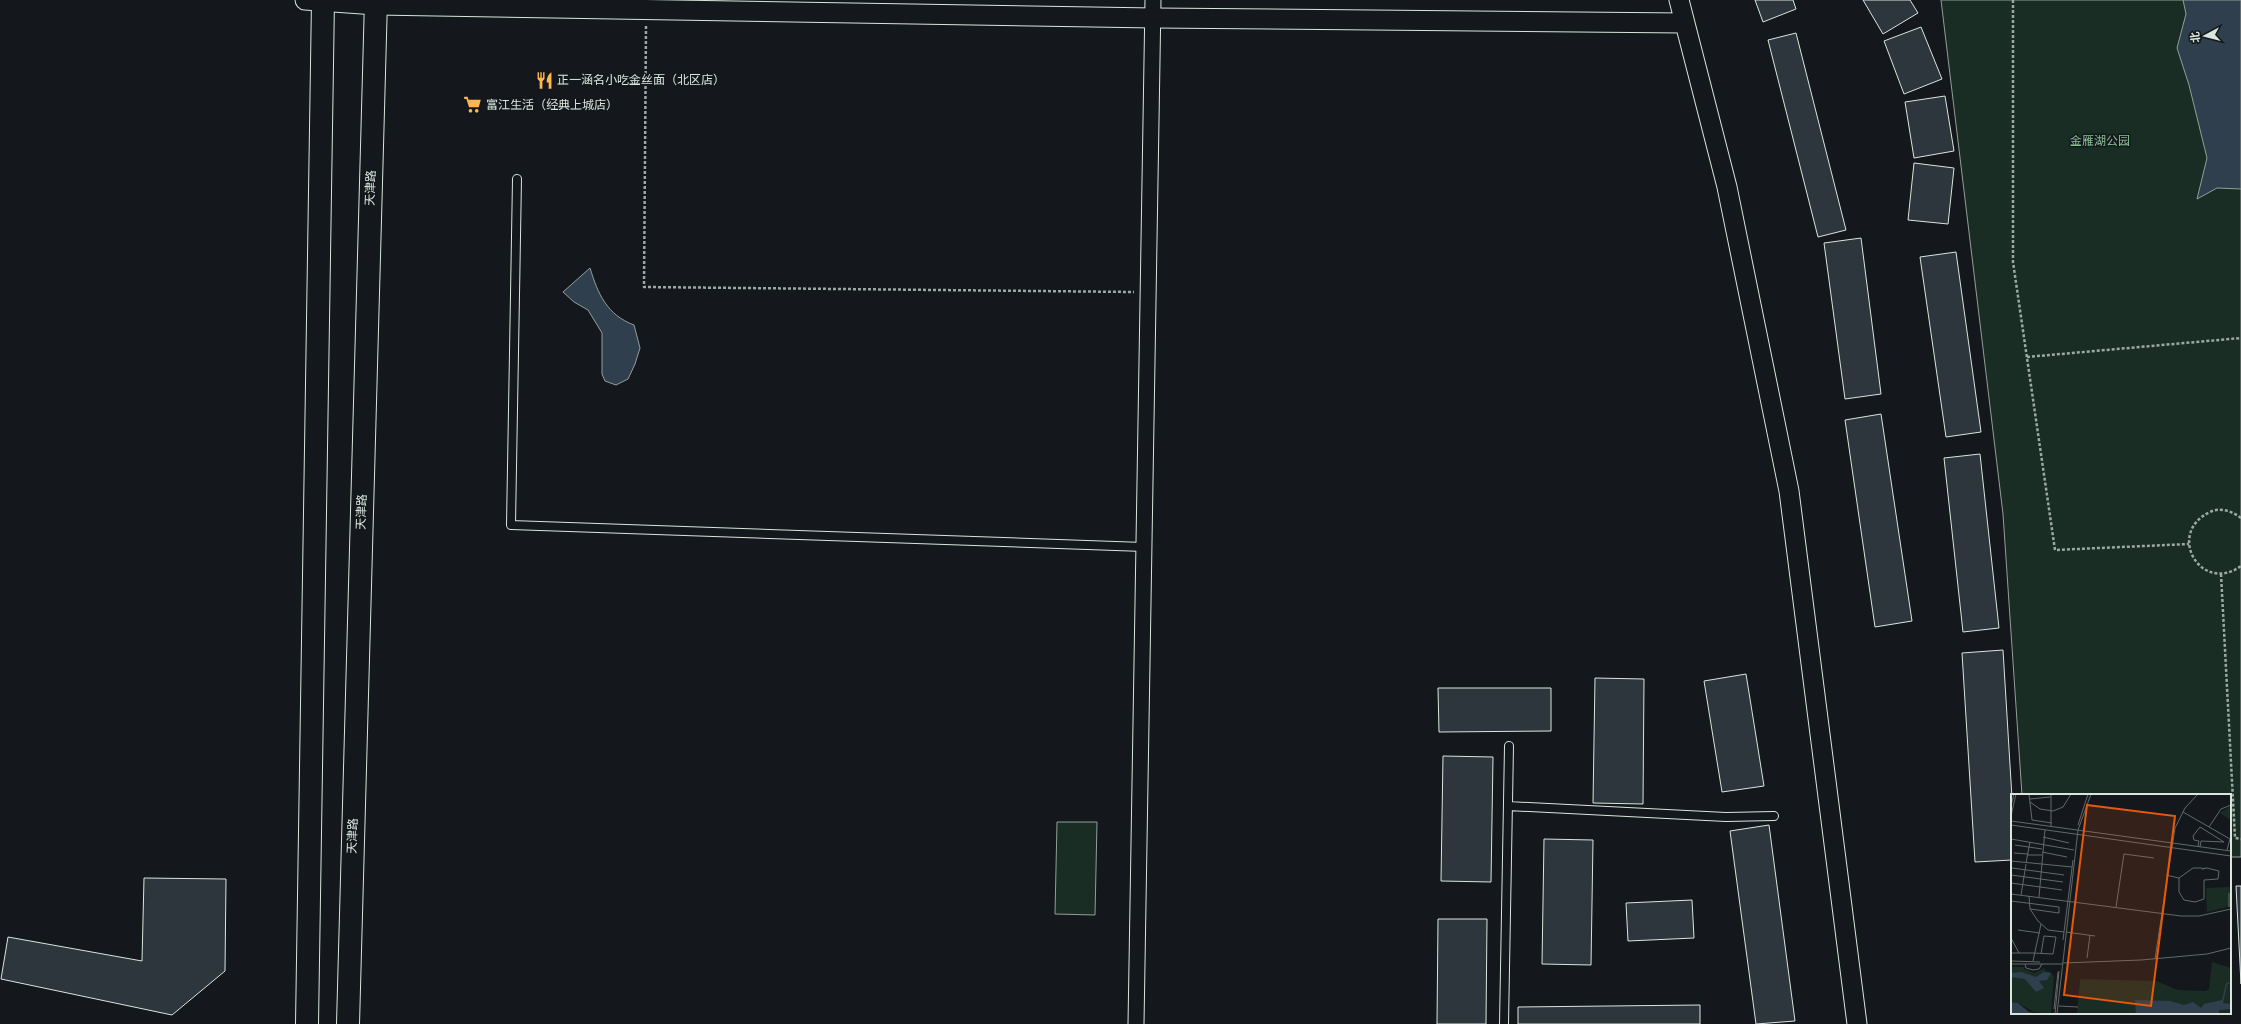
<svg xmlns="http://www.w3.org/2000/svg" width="2241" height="1024" font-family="Signika,'Noto Sans SC',sans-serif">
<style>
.green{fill:#1a2d24;stroke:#939e99}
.water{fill:#2f3f4d;stroke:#939e99}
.building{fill:#2c363c;stroke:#d8e6dc}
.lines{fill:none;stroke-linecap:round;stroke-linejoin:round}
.service-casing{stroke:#d8e6dc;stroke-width:10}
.minor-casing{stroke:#d8e6dc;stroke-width:17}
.tertiary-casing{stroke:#d8e6dc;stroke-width:21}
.secondary-casing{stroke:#d8e6dc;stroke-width:24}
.path{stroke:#9da8a2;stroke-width:2.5;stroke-dasharray:3 2;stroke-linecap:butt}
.service{stroke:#14181c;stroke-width:8}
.minor{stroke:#14181c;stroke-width:15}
.tertiary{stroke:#14181c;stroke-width:19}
.secondary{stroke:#14181c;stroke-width:22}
.labels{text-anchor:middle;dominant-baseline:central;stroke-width:3;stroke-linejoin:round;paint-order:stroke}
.poi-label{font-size:12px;fill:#d8e6dc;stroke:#14181c;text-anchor:start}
.park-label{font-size:12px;fill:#8ac095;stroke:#14181c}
.street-label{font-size:12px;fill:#d8e6dc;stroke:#14181c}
.inset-road{fill:none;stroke:#626a69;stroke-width:1}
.view{fill:#e8590c;fill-opacity:0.15;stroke:#e8590c;stroke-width:2}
.inset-edge{fill:none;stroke:#d8e6dc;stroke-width:2}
</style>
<rect width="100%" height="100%" fill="#14181c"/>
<!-- green -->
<path class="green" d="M1941,0h300v857h-11v-62h-208l-19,-281z
M1057,822h40l-2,93 -40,-1z"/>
<!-- water -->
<path class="water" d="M2183,0h58v189l-24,-1 -20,11 10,-41 -18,-73 -12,-37 9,-34z
M590,268c8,26 17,47 44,57l6,23 -5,16 -7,15 -12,6 -11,-4 -3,-7v-41l-14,-23 -14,-8 -11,-10z"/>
<!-- building -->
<path class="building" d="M1755,0h38l3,9 -33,13z
M1863,0h47l8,13 -35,21z
M1921,27l21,52 -38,15 -20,-53z
M1796,33l50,197 -28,7 -50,-197z
M1945,96l9,55 -40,7 -9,-56z
M1914,163l40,5 -6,56 -40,-4z
M1861,238l20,156 -36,5 -21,-156z
M1956,252l25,180 -35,5 -26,-180z
M1881,414l31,207 -37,6 -30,-207z
M1980,454l19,174 -36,4 -19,-174z
M2003,650l9,148v62l-37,2 -13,-209z
M1746,674l18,112 -42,6 -18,-111z
M1595,678l49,1 -1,125 -50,-1z
M1438,688h113v43l-112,1z
M1443,756l50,1 -2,125 -50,-1z
M1769,825l26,196 -39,3 -26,-193z
M1544,839l49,1 -2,125 -49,-1z
M144,878l82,1 -1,92 -53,44 -171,-36 7,-42 134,24z
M2236,886h5v98z
M1692,900l2,38 -66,3 -2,-38z
M1438,919h49l-1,105h-49z
M1700,1005v19h-182v-17z"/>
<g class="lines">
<defs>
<path id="service" d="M517,179l-6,346 633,22
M1508,806l218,11 48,-1
M1504,1024l5,-278"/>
<path id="minor" d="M1136,1024l17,-1024"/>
<path id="tertiary" d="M305,0l71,5 778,13 530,5
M1679,0l48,187 62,304 68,533"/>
<path id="secondary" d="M307,1024l16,-1024
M348,1024l28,-1024"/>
</defs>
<!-- service casing -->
<use href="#service" class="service-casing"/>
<!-- minor casing -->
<use href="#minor" class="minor-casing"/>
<!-- tertiary casing -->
<use href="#tertiary" class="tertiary-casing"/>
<!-- secondary casing -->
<use href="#secondary" class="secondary-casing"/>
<!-- path -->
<path class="path" d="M2013,0v262l42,288 134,-6
M646,26l-2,261 490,5
M2027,357l214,-19
M2241,518c-9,-7 -21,-11 -31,-6 -45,21 -9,83 31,54
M2221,574l14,264 6,1"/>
<!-- service -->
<use href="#service" class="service"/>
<!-- minor -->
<use href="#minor" class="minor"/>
<!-- tertiary -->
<use href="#tertiary" class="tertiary"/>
<!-- secondary -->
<use href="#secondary" class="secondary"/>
</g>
<!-- icons -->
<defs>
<symbol id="restaurant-bare" viewBox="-9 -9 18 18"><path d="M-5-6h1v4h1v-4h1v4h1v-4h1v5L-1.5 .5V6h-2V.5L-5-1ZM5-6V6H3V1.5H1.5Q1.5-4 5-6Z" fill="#ffb74d" stroke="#14181c" stroke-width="2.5" paint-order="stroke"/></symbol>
<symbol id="supermarket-bare" viewBox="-9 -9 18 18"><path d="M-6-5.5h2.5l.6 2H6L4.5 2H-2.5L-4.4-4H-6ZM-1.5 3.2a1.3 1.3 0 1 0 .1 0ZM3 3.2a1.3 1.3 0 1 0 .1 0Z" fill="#ffb74d" stroke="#14181c" stroke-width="2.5" paint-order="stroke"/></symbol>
</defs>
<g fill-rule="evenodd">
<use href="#restaurant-bare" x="532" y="68" width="25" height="25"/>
<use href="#supermarket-bare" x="460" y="92" width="25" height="25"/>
</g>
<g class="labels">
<!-- poi labels -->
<g class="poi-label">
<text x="557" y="80">正一涵名小吃金丝面（北区店）</text>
<text x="486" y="105">富江生活（经典上城店）</text>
</g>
<!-- park labels -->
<g class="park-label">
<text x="2100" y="141">金雁湖公园</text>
</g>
<!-- street labels -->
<g class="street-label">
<text transform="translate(371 188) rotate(-88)">天津路</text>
<text transform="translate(362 512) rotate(-88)">天津路</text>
<text transform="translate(353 836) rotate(-88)">天津路</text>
</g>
</g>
<!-- overview -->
<g transform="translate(2011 794)">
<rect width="220" height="220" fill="#14181c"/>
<path d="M220,12v14l-11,-7zM220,93v19l-24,6 -1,-24zM201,168l19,6v46h-154l3,-35 76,2 22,9 28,1 3,-2zM0,173h14l-1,2 10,4 11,-5v3l5,1 4,4 -3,38 -17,-2 -16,-9 -7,-1z" fill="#1a2d24"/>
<path d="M10,178l15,5 8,-5 7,1 -4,7 -8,1 5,7 -8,4 -11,-13 -14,-2v-4zM220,188l-4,3 -4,18 8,1v5l-12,1v4h-83l-1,-14 35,1 14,4 9,-3 8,6 3,-4 18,-4 4,-17zM0,208l7,1 11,9 11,2h-29z" fill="#2f3f4d"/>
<path class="inset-road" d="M18,0l3,26 20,3M40,0v32M19,5l20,-2M19,8l10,7 13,2 10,-4 8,-13M0,12l3,-12M172,18l47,27 -3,11M0,22l5,-22M0,27l220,30M0,31l220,31M67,31l10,-31M198,33l12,-18 10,-4M32,43l26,6M0,45l63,11M4,51l27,4M187,52l1,-5 -5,-1 -1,-4 7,-9 24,15 -23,-1 -1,6M31,58l25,5M3,59l14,1M16,61h15M0,67l61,6M15,69l4,-21M1,74l52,7M191,74h-9l-14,10v14l5,8 11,2 9,-3v-19l14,-1 1,-8 -12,-3 -5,1 3,-1M0,81l52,7M155,81l13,3M0,89l51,7M0,100l170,22h18l32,-7M10,101l5,-31M18,102l1,13 8,12 10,9 16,2M28,103l6,-67M0,107l48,6v6l-29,-4M105,113l8,-53 30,4M218,113v-14M7,136l22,3M55,138l29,4M0,144l8,15M52,146l10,-80M0,159h22l20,1 3,-17 -12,-1 -3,18M76,164l3,-23M144,165l20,-131 10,-20 13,-14M0,167l29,1M22,167l8,-37M52,169l78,-3 66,-6 24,-6M0,170h51M14,170l1,4 7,2 6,-1 3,-5M48,212l19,1M43,215l4,-37M44,220l4,-43M46,220l21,-184 13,-36"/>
<path class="view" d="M76,11l88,11 -24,190 -87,-11z"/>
<rect width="220" height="220" class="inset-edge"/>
</g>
<!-- north arrow -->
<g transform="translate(2205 36) rotate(263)" stroke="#14181c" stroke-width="3" paint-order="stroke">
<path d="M0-3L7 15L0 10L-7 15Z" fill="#d8e6dc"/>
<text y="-6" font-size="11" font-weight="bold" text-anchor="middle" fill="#d8e6dc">北</text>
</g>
</svg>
